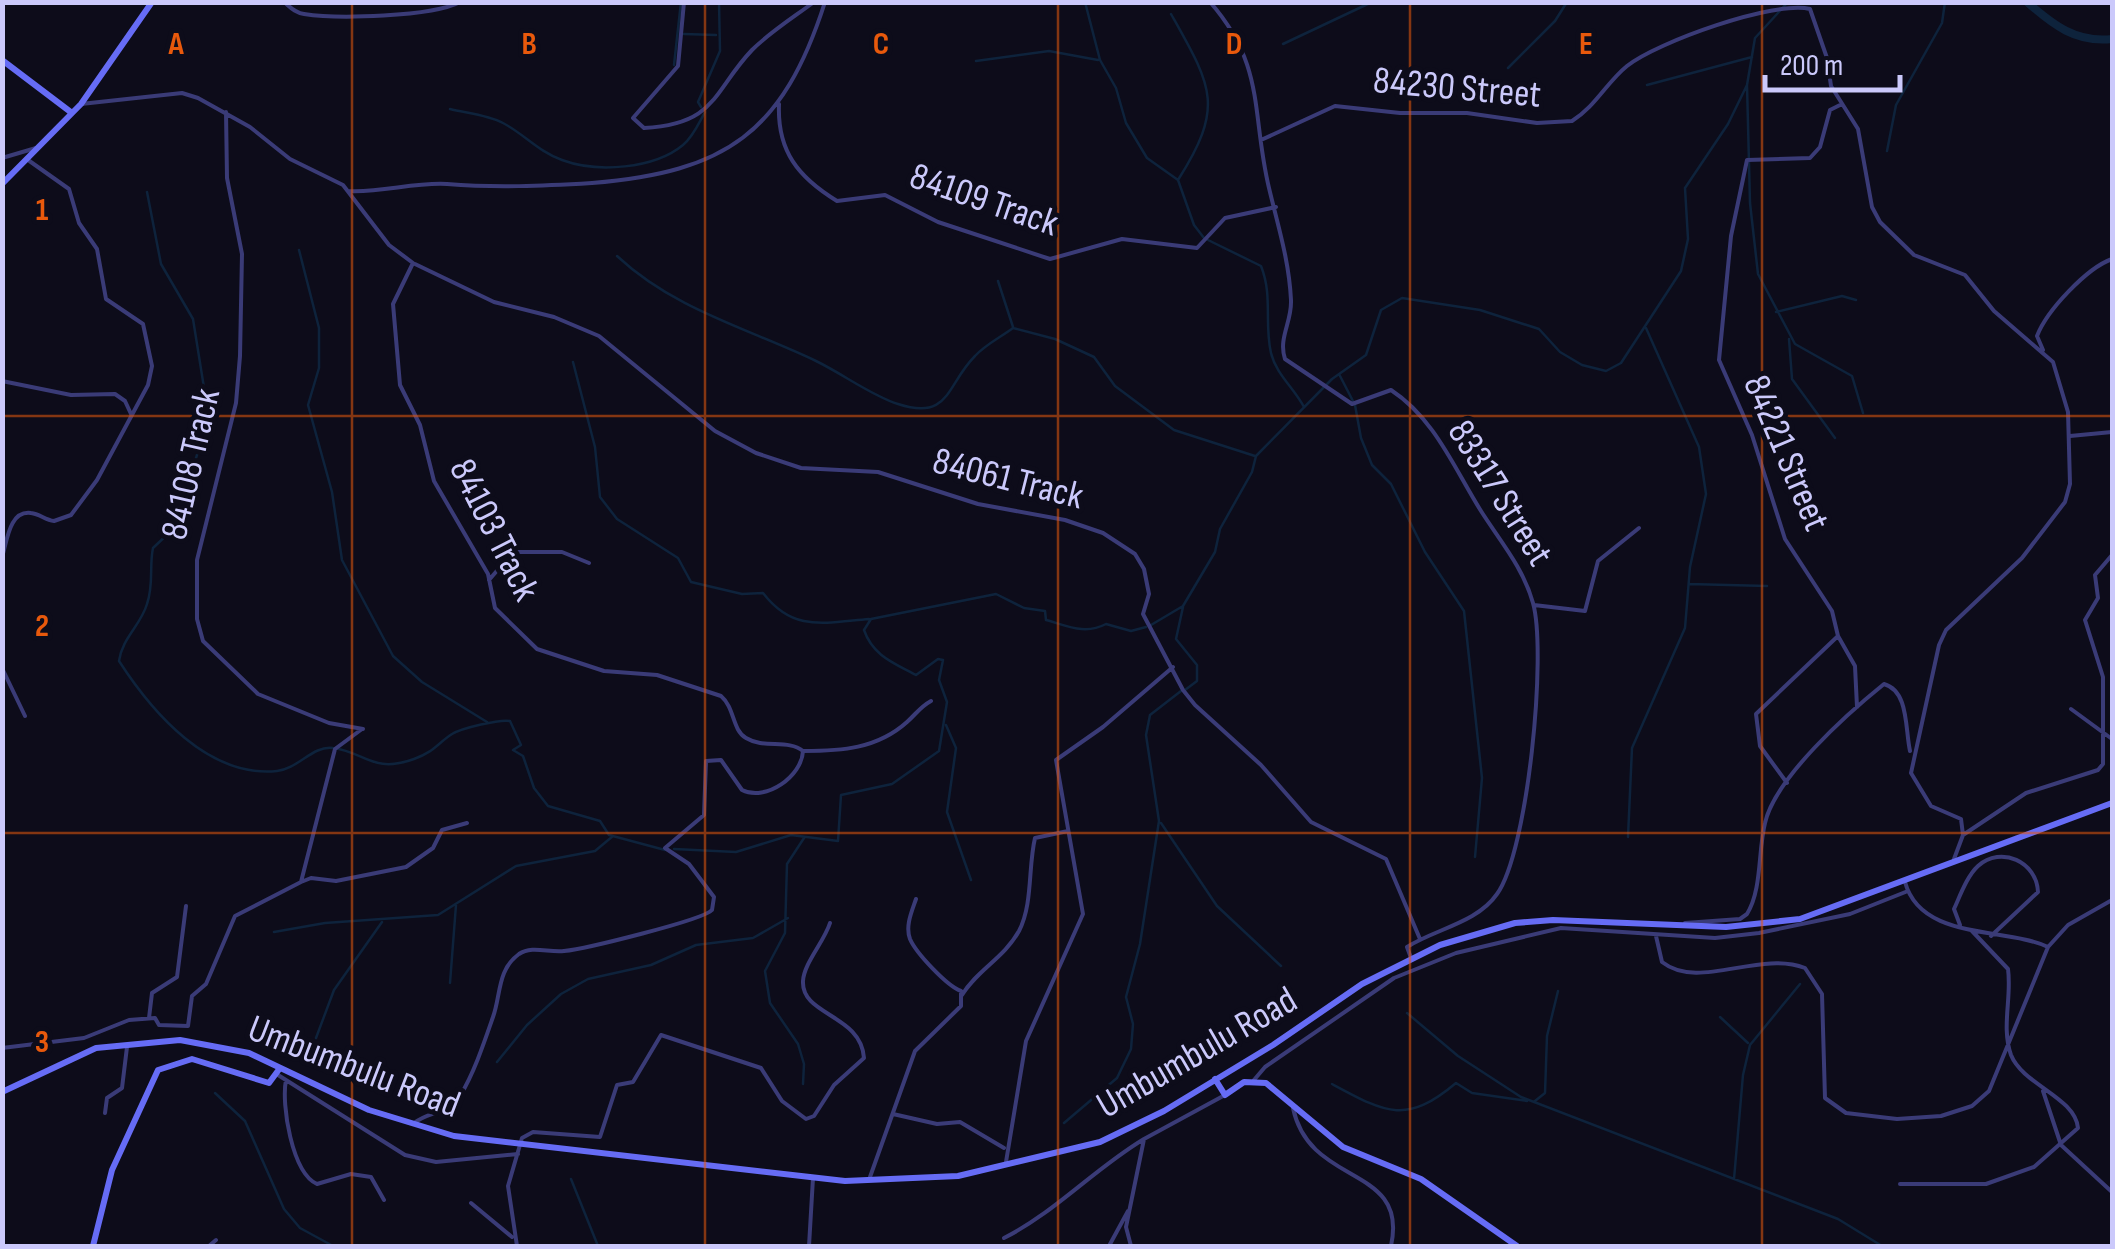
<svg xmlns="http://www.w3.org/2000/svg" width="2115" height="1249" font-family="'Sofia Sans Condensed',sans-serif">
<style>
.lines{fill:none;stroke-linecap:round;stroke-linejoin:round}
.stream{stroke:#0e233c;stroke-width:2.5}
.river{stroke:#0e233c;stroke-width:8}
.street{stroke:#3a3b77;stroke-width:4}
.secondary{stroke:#666cf5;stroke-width:6}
.grid{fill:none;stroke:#e8590c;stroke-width:2.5;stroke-opacity:0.55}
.labels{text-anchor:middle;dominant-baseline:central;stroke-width:10;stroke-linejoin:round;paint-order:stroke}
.street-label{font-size:38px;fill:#cbc9fb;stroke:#0d0c1a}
.grid-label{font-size:32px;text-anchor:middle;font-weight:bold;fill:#e8590c;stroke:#0d0c1a;stroke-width:10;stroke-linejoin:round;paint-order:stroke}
</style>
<rect width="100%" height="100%" fill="#0d0c1a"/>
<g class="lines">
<!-- stream -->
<path class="stream" d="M1085,2l15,58 16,28 10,35 21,35 31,22 16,45 10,13
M1171,14c41,73 54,92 7,166
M684,34l32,1
M1283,44l89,-42
M976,61l73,-10 49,9
M674,65l7,-63
M1508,68l47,-47 12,-19
M1647,85l105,-28
M1747,85l3,118 8,71 37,70 57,32 11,37
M701,107l-3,-5 22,-51 -1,-49
M450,109c16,4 38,6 53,14 21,11 36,29 59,37 35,13 92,9 121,-15 10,-8 16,-22 22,-33
M1887,151l9,-46 46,-82 3,-21
M147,192l14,72 32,55 12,75 -8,61 -25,75 -19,18c-4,19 1,36 -6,56 -6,21 -25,34 -28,57 33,51 89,117 158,110 21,-2 36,-26 56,-23 32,4 40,26 81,11 20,-7 24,-16 38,-25 10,-6 48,-15 58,-13l11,24 -8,5 10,6 11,32 14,18 52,15 9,14 56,15
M1208,240l53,26c12,30 3,57 10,87 5,21 23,35 33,54
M299,250l20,78v40l-11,37 24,87 10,68 51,96 29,26 65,40
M617,256c58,54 130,72 199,105 27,13 56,35 82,43 52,17 48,-19 77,-48 10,-11 26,-19 38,-28l42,11 39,18 21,29 59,44 81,26
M998,281l15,46
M1776,312l66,-16 14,4
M1789,339l3,40 43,59
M573,362l22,85 5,50 17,22 61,39 13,24 51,12 21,-1c30,39 60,30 106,26
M1339,374l16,31 6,33 11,27 19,19 34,68 39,59 18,167 -7,79
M1689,584l78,2
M1183,607l-7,32 21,26v16l-12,9
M1151,625l32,-19 32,-54 5,-23 32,-57 4,-16 76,-77 34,-24 15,-45 21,-12 78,12 59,19 21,23 22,13 24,6 15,-8 60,-92 7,-32 -3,-51 43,-64 19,-39 8,-47 33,-36
M946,725l10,23 -9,64 24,68
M1161,823l56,83 64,60
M1628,837l4,-89 53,-120 5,-61 16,-73 -7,-47 -53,-119
M674,849l62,3 55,-17 47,6 3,-46 51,-11 47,-33 8,-49 -8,-22 4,-20 -5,-1 -22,16c-22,-12 -43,-19 -52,-45l7,-11 125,-25 28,14 21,3 1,9c22,6 39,15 60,4l25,7 15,-4
M274,932l51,-9 113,-8 78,-49 79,-15 18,-15
M450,983l6,-78
M1407,1013l51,43 63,41 317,122 44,27
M1720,1017l28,26
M316,1038l18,-48 48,-68
M497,1062l30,-37 34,-31 27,-15 63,-14 45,-20 57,-7 35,-20
M803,1084l1,-20 -6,-20 -28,-41 -5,-32 20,-38 2,-69 17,-26
M1332,1084c54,29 74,41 124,-1l16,10 55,8
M215,1093l30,28 39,88 16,19 33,18
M1535,1101l10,-8 2,-57 11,-45
M1064,1123l53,-45 14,-29 2,-25 -7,-27 14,-53 19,-123 -13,-86 4,-20 31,-24
M571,1179l27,67
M1734,1179l9,-104 7,-30 50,-61"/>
<!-- river -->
<path class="river" d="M2027,2c26,23 49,41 85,37"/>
<!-- street -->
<path class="street" d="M284,2c6,5 11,11 20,12 32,5 128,3 156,-12
M684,2l-6,64 -45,52 11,10c73,-4 69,-37 108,-78 18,-18 42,-33 62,-48
M1210,2c56,64 41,111 59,186 9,38 20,72 22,112 1,22 -13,38 -6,59l67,45 39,-14c44,29 63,78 90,121 19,30 42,56 52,92 14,50 -5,248 -36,291 -20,29 -62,35 -90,53l4,11
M81,104l101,-11 16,5 52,29 40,32 53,26 46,60 24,18 -20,41 7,81 20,40 14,56 54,93 7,34 42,41 67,22 53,4 64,21c14,12 11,34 25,42 18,11 42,1 57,13 -1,25 -37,51 -61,39l-21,-30 -15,1 -2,54 -39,33 24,16 25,33 -2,13c-9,10 -127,39 -148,41 -15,2 -32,-6 -45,3 -22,16 -18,41 -26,63 -9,26 -19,56 -33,79 -12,18 -31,15 -46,27
M779,104c-2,47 19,73 58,97l48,-6 53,27 112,37 72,-20 75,9 28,-30 51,-11
M1842,104l-12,6 -10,37 -10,11 -63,2 -16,76 -12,124 33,75 33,104 47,72 6,25 17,30 2,41
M226,112l1,66 15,76 -2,102 -4,47 -39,157v59l6,22 55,53 71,29 34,6
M1261,140l74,-34 65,7h67l70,10 35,-2c23,-14 35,-39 55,-55 30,-24 148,-66 183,-57l17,49 4,28 27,43 14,78 8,15 34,33 51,20 29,36 59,51 15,50 2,72 -5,18 -43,56 -76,72 -7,15 -28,128 20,33 30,13 2,16 -9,24
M2,158l34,-10
M348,191c33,2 66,-9 99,-7 49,4 95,2 145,-1 134,-11 191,-50 233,-181
M415,264l79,38 60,15 45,19 116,95 41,22 45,15 77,4 100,32 87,16 38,13 32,21 9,15 5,25 -6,20 40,76 12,15 66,60 50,57 75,37 34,80
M2043,350l-6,-14c10,-26 50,-68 75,-77
M2,381l69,14 44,-1 10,7 6,13
M2070,436l42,-4
M2,557c5,-15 7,-47 29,-44 9,1 14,7 23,8l17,-6 26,-35 51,-95 4,-19 -9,-42 -37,-25 -9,-50 -18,-26 -10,-34 -41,-29
M489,580l24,-28h49l27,11
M1534,605l51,6 13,-50 41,-33
M2,668l23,48
M2071,709l41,30
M803,751c38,0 74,-2 104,-29 9,-8 13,-15 24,-21
M1787,783l-27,-37 -4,-32 82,-78
M1963,835l63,-42 72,-23 5,-6v-87l-18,-57 13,-22 -3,-23 17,-20
M301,882l10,-4 25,3 70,-14 27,-19 9,-18 25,-7
M1905,882c16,59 101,45 143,65l20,-22 44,-25
M1685,923l55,-4 7,-5c15,-24 11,-63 18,-91 10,-45 83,-110 119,-139 25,7 21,45 26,67
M1960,925l-6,-16c6,-13 13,-33 24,-43 23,-21 59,-4 60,26l-47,44
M1656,936l6,26c37,29 96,-12 143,6l17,26 3,104 21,15 51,6 44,-3 31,-10 17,-15 59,-144
M962,995c15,-25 42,-37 57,-64 14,-27 9,-64 16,-93l33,-7
M149,1018l3,-25 25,-16 9,-71
M159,1025l29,1 4,-30 14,-12 29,-68 66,-34 34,-133 27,-20
M2,1048l82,-10 45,-18 26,-2 4,7
M278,1075l127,80 31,7 82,-8
M286,1080c-5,24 6,93 31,104l34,-10 20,3 13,23
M1254,1080l11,-13 129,-89 62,-25 105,-25 154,10 44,-5 91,-19 58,-23
M2043,1091l18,54 51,47
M1293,1108c17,80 116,56 98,138
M105,1113l2,-15 15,-10 5,-41
M893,1114l44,10 23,-2 44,26
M1006,1162l20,-121 57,-127 -27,-154 47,-33 70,-60
M870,1177l45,-126 46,-45v-15c-14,-5 -45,-38 -51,-52 -5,-13 2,-28 6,-40
M1900,1184h86l48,-17 44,-39c-3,-31 -55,-43 -67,-73 -10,-28 1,-58 -3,-86l-36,-38
M471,1203l41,34
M1004,1238c53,-27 90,-69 140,-99
M209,1246l7,-6
M517,1246l-9,-60 14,-48 11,-6 67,5 17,-52 16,-3 28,-47 100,33 21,33 24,18 8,-3 20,-31 30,-27c-3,-44 -63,-42 -61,-77 1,-18 21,-39 27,-58
M809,1246l4,-68
M1109,1246l19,-35
M1131,1246l-5,-19 18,-88 81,-44"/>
<!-- secondary -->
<path class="secondary" d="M2,60l70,53
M2,184l79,-80 71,-102
M1215,1079l10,16 19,-13 22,1 77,64 78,32 96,67
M2,1092l94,-44 84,-8 69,13 120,57 85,26 391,45 113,-5 142,-34 64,-31 109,-66 89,-61 78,-39 75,-22 38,-3 173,7 74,-8 312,-116
M93,1246l19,-76 46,-100 34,-11 77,24 11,-15"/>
</g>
<!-- grid -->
<path class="grid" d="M352,2v1244M705,2v1244M1058,2v1244M1410,2v1244M1762,2v1244M2,416h2110M2,833h2110"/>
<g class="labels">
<!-- street labels -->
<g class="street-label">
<text transform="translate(1457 88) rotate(5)">84230 Street</text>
<text transform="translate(984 200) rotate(19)">84109 Track</text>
<text transform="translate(1786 453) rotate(67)">84221 Street</text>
<text transform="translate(191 464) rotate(-77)">84108 Track</text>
<text transform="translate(1008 479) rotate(14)">84061 Track</text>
<text transform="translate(1500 493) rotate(58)">83317 Street</text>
<text transform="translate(494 530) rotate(63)">84103 Track</text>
<text transform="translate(1197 1053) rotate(-30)">Umbumbulu Road</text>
<text transform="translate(354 1067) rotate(21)">Umbumbulu Road</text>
</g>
</g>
<g class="grid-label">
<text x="176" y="54">A</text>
<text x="529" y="54">B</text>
<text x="881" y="54">C</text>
<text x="1234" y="54">D</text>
<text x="1586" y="54">E</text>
<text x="42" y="220">1</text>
<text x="42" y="636">2</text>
<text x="42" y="1052">3</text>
</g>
<!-- border -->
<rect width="2115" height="1249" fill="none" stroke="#cbc9fb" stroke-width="10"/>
<!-- scale -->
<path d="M1765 75v15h135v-15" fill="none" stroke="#cbc9fb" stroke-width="5"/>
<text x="1780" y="75" font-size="30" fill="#cbc9fb" stroke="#0d0c1a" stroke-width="8" paint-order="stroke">200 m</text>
</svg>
